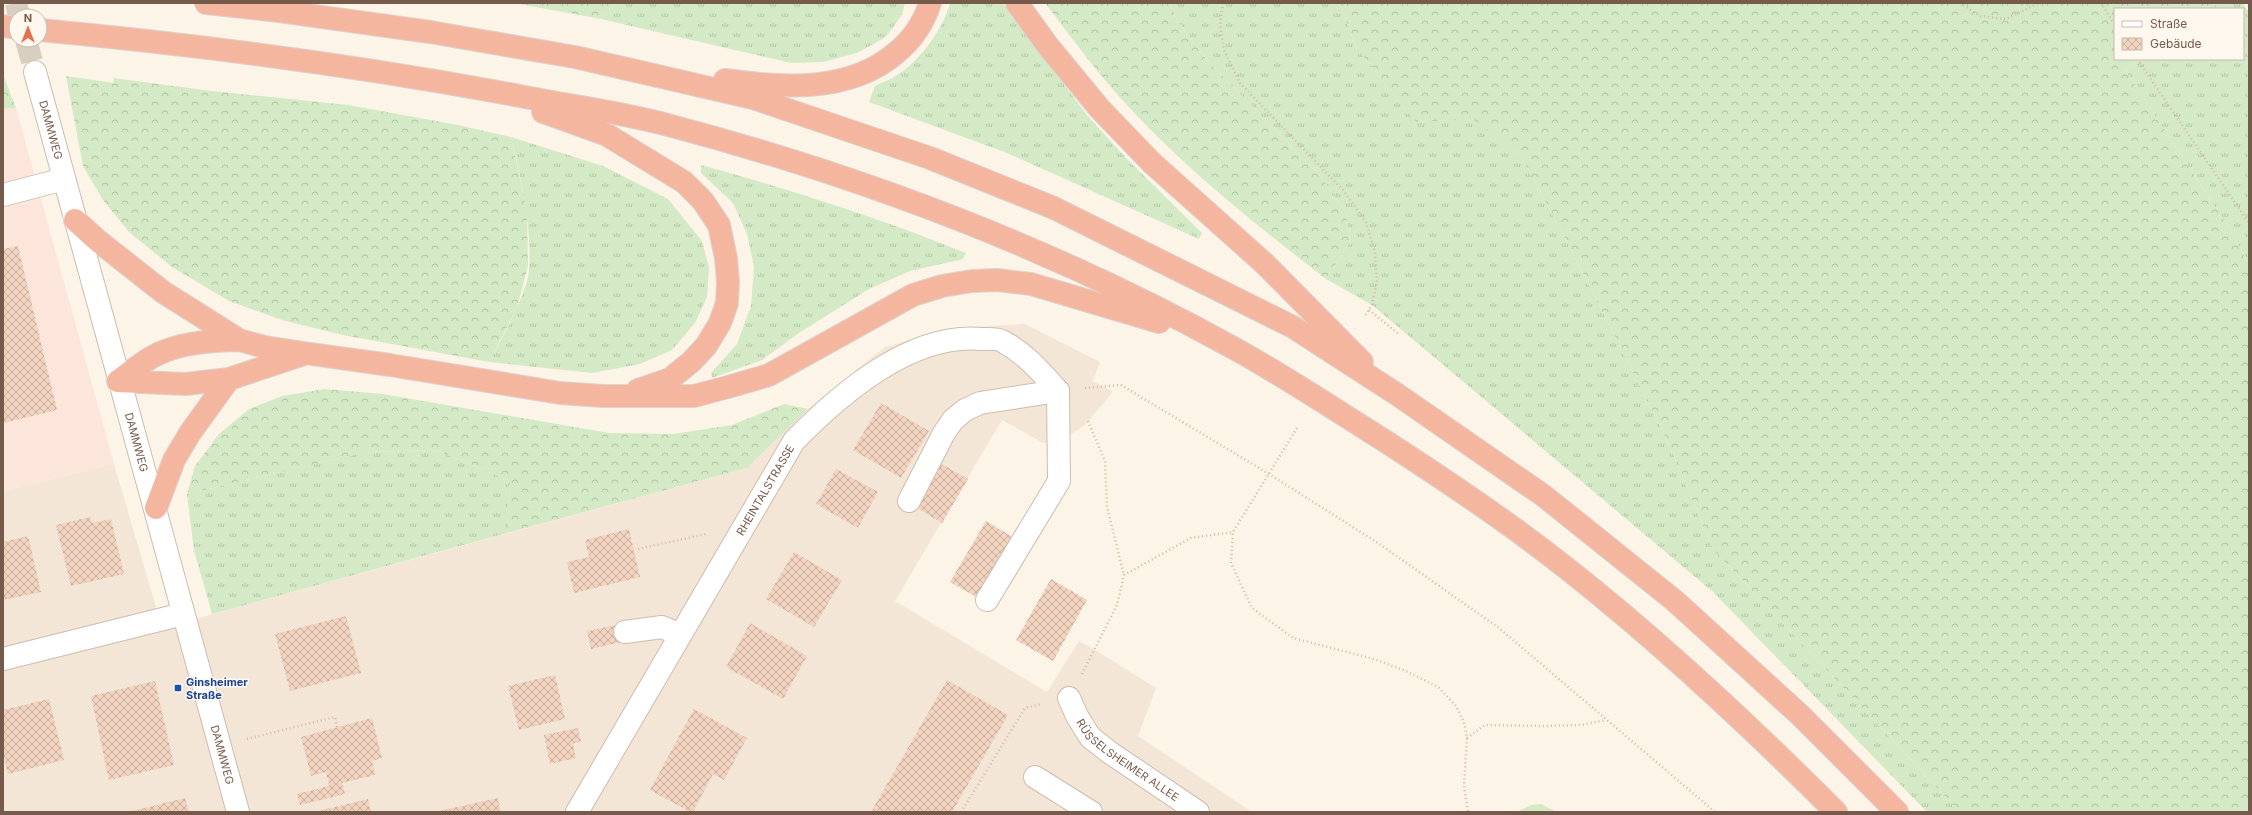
<svg xmlns="http://www.w3.org/2000/svg" width="2252" height="815" font-family="Inter,sans-serif">
<style>
.residential{fill:#f4e6d6}
.commercial{fill:#fce5db}
.grass{fill:url(#grass-tufts)}
.forest{fill:url(#forest-crowns)}
.garden{fill:#d4eac6}
.building{fill:url(#building-cross-hatch)}
.lines{fill:none;stroke-linecap:round;stroke-linejoin:round}
.minor-tunnel{stroke:#dacec0;stroke-width:22;stroke-dasharray:22 11;stroke-linecap:butt}
.minor-casing{stroke:#cebcad;stroke-width:24}
.highway-casing{stroke:#dbd4d0;stroke-width:24}
.path{stroke:#d6b7a2;stroke-width:2.5;stroke-dasharray:1 3;stroke-linecap:butt}
.minor{stroke:#fff;stroke-width:22}
.highway{stroke:#f5b6a0;stroke-width:22}
.transit-dot{fill:#1a4fb4;stroke:#fff8ee;stroke-width:1.5}
.labels{text-anchor:middle;dominant-baseline:central;stroke-width:3;stroke-linejoin:round;paint-order:stroke}
.street-label{font-size:11px;fill:#765b4c;stroke:#fff8ee}
.transit-label{font-size:11px;font-weight:bold;fill:#164399;stroke:#fff8ee;text-anchor:start}
</style>
<defs>
<pattern id="grass-tufts" width="24" height="20" patternUnits="userSpaceOnUse"><rect width="24" height="20" fill="#d4eac6"/><path d="M3 7l-1-3M5 7V3M7 7l1-3M15 17l-1-3M17 17v-4M19 17l1-3" fill="none" stroke="#b1c1a3"/></pattern>
<pattern id="forest-crowns" width="20" height="18" patternUnits="userSpaceOnUse"><rect width="20" height="18" fill="#d4eac6"/><path d="M2 6a3 3 0 1 1 6 0M12 15a3 3 0 1 1 6 0" fill="none" stroke="#b1c1a3"/></pattern>
<pattern id="building-cross-hatch" width="8" height="8" patternUnits="userSpaceOnUse"><rect width="8" height="8" fill="#f1d3bf"/><path d="M0 0l8 8M0 8l8-8" fill="none" stroke="#c8ae9d"/></pattern>
</defs>
<rect width="100%" height="100%" fill="#fcf4e7"/>
<!-- residential -->
<path class="residential" d="M1025,324l75,38 -7,19 20,11 -28,33 -20,13 -22,5 -41,-23 -107,181 152,91 32,-51 21,12 56,35 -18,48 114,76h-1249v-321l111,-27 48,164 585,-160 61,-59 77,-62 70,-19z"/>
<!-- commercial -->
<path class="commercial" d="M16,108l98,356 -111,27v-382z"/>
<!-- grass -->
<path class="grass" d="M616,3h289l-3,12 -16,22 -29,16 -34,9 -32,1 -190,-44z
M950,3h53l84,112 39,43 76,75 -3,6 -192,-86 -138,-51 6,-16c7,-4 16,-6 22,-11 22,-13 47,-47 53,-72z
M1170,3h170l16,44 60,75 57,-4 48,38 51,95 95,189 46,109 247,263h-33l-214,-220 -341,-287 -46,-26 24,-37 -4,-29 -24,-35 -115,-118 -30,-40z
M2219,3h23l7,9v252l-23,-41 -101,-153 15,-11h103v-50h-33z
M511,137l92,29 65,33 34,42 7,27 -2,29 -12,26 -23,27 -32,14 -48,9 -103,-11c12,-22 38,-68 40,-92 3,-46 -8,-89 -18,-133z
M701,165c91,25 179,53 265,88l-3,6 -53,12 -41,18 -70,44 -37,27 -50,18 -1,-5 26,-29 14,-38 3,-39 -7,-33 -14,-31 -32,-30z
M436,450l74,31 -3,52 -295,81 -18,-64 -7,-56 179,-42z"/>
<!-- forest -->
<path class="forest" d="M514,3h102l-15,16z
M1045,3h125l7,17 30,40 115,118 24,35 4,29 -24,37c-80,-62 -163,-128 -227,-206 -19,-23 -36,-47 -54,-70z
M1340,3h879l-9,6h-95v50h25l-15,11 101,153 23,41v548h-289l-247,-263 -46,-109 -95,-189 -51,-95 -48,-37 -57,3 -60,-75z
M3,74l13,34 -13,1z
M66,76l48,7 -1,-5 99,13 136,14 110,20 53,12 16,75 1,54 -11,42 -28,54 -146,-27 -58,-14 -56,-20 -57,-34 -43,-35 -26,-32 -20,-34z
M325,389l58,5 226,39 64,1 59,-9 52,-21 24,5 -61,59 -240,65 3,-52 -74,-31 -69,2 -180,42 8,-28 24,-32 30,-25 33,-13z"/>
<!-- garden -->
<path class="garden" d="M1541,804l16,8h-40l14,-7z"/>
<!-- building -->
<path class="building" d="M18,246l39,164 -54,13v-174z
M881,403l48,28 -28,47 -48,-28z
M940,463l28,16 -26,44 -28,-17z
M836,469l42,23 -20,36 -42,-24z
M90,517l2,6 19,-4 13,55 -53,12 -15,-61z
M986,521l30,18 -36,60 -30,-17z
M629,529l11,48 -66,16 -7,-31 22,-5 -4,-17z
M28,536l13,56 -38,8v-58z
M794,552l48,28 -28,47 -48,-28z
M1051,579l36,21 -34,61 -37,-21z
M346,616l15,57 -71,18 -15,-57z
M750,623l57,33 -24,43 -57,-32z
M617,625l4,17 -30,7 -4,-18z
M555,675l10,44 -46,11 -11,-44z
M947,680l61,35 -56,97h-81z
M155,681l19,84 -65,15 -18,-84z
M49,699l15,61 -56,14 -5,-21v-43z
M694,709l53,29 -23,42 -11,-6 -20,38h-3l-40,-22z
M372,718l10,40 -10,3 3,14 -33,8 3,11 -45,11 -3,-11 32,-8 -3,-14 -15,4 -10,-39z
M578,728l3,13 -8,3 3,14 -26,6 -6,-29z
M185,798l4,14h-57v-1z
M498,798l3,14h-62v-1z
M368,799l3,13h-53v-1z"/>
<g class="lines">
<!-- minor-tunnel -->
<path class="minor-tunnel" d="M16,3l3,13
M26,40l9,32"/>
<defs>
<g id="minor">
<path id="s1" d="M35,72l203,740"/>
<path d="M3,195l61,-16"/>
<path d="M909,501l35,-68 9,-13 12,-10 15,-7 78,-12"/>
<path d="M987,600l72,-119 -1,-90"/>
<path d="M625,632l37,-5 18,8"/>
<path d="M3,659l180,-45"/>
<path id="s2" d="M1069,698l8,18 13,21 19,15 89,60"/>
<path d="M1035,777l56,35"/>
<path id="s3" d="M577,812l217,-371c46,-47 116,-108 187,-102 6,0 15,-1 21,2 23,12 39,31 56,50"/>
</g>
<path id="highway" d="M206,3l73,8 151,21 145,25 178,41 177,60 124,50 239,119 105,68 146,101 131,105 125,114 97,97
M1017,3l31,43 52,63 52,54 113,101 97,98
M3,26l13,2
M40,30c161,15 321,36 480,66 49,10 100,16 148,29 197,52 393,127 571,226 50,28 98,60 146,90 54,35 107,70 158,109 104,79 201,170 293,262
M725,80c58,8 124,13 171,-27 16,-13 28,-31 34,-50
M543,112l64,23 77,47 19,19 16,24 7,33 2,24 -1,21 -7,20 -14,23 -15,16 -21,17 -32,11
M75,220l22,20 66,52 76,48 26,7 39,6 86,12 170,28 43,3h91l34,-9 41,-12 144,-80 29,-9 30,-5 25,-1 34,4 128,38
M118,381l68,3 43,-5 72,-24
M118,381c11,-8 22,-17 34,-24 26,-15 58,-16 87,-17
M156,508l18,-48 16,-27 39,-54"/>
</defs>
<!-- minor casing -->
<use href="#minor" class="minor-casing"/>
<!-- highway casing -->
<use href="#highway" class="highway-casing"/>
<!-- path -->
<path class="path" d="M1223,3l-3,21 4,26 16,33 103,107 23,32 9,31 2,29 -5,23 -8,12
M1960,3l20,13 26,3 33,-16
M2101,3l14,22
M2137,59l112,164
M1369,310l31,25
M1085,388l36,-3 148,89 109,69 121,85 216,184
M1088,421l17,40 2,46 17,68
M1297,428l-64,104 -2,31 21,45 41,30 81,21 34,13 30,15 18,19 8,16 3,16 -3,48 4,26
M638,549l68,-15
M1082,674l35,-69 7,-30 67,-37 42,-6
M1467,738l18,-13 60,1 36,-1 25,-5
M247,739l88,-22 2,10
M961,812l64,-104 17,-4"/>
<!-- minor -->
<use href="#minor" class="minor"/>
<!-- highway -->
<use href="#highway" class="highway"/>
</g>
<!-- markers -->
<rect class="transit-dot" x="174" y="684" width="8" height="8" rx="2"/>
<g class="labels">
<!-- street labels -->
<g class="street-label">
<text stroke="none"><textPath href="#s1" startOffset="60">DAMMWEG</textPath></text>
<text stroke="none"><textPath href="#s1" startOffset="384">DAMMWEG</textPath></text>
<text stroke="none"><textPath href="#s3" startOffset="373">RHEINTALSTRASSE</textPath></text>
<text stroke="none"><textPath href="#s1" startOffset="708">DAMMWEG</textPath></text>
<text stroke="none"><textPath href="#s2" startOffset="88">RÜSSELSHEIMER ALLEE</textPath></text>
</g>
<!-- transit labels -->
<g class="transit-label">
<text x="186" y="682">Ginsheimer<tspan x="186" dy="13">Straße</tspan></text>
</g>
</g>
<!-- border -->
<rect width="2252" height="815" fill="none" stroke="#765b4c" stroke-width="8"/>
<!-- legend -->
<rect x="2114" y="8" width="130" height="52" fill="#fff8ee" stroke="#c8b9ad"/>
<rect x="2122" y="21" width="20" height="6" fill="#ffffff" stroke="#c8b9ad"/>
<text x="2150" y="28" font-size="12" fill="#765b4c">Straße</text>
<rect x="2122" y="38" width="20" height="12" fill="url(#building-cross-hatch)" stroke="#c8b9ad"/>
<text x="2150" y="48" font-size="12" fill="#765b4c">Gebäude</text>
<!-- north arrow -->
<g transform="translate(28 28)"><circle r="19" fill="#fff8ee" stroke="#c8b9ad"/>
<path d="M0-3L7 15L0 10L-7 15Z" fill="#e3714f"/>
<text y="-6" font-size="11" font-weight="bold" text-anchor="middle" fill="#765b4c">N</text>
</g>
</svg>
